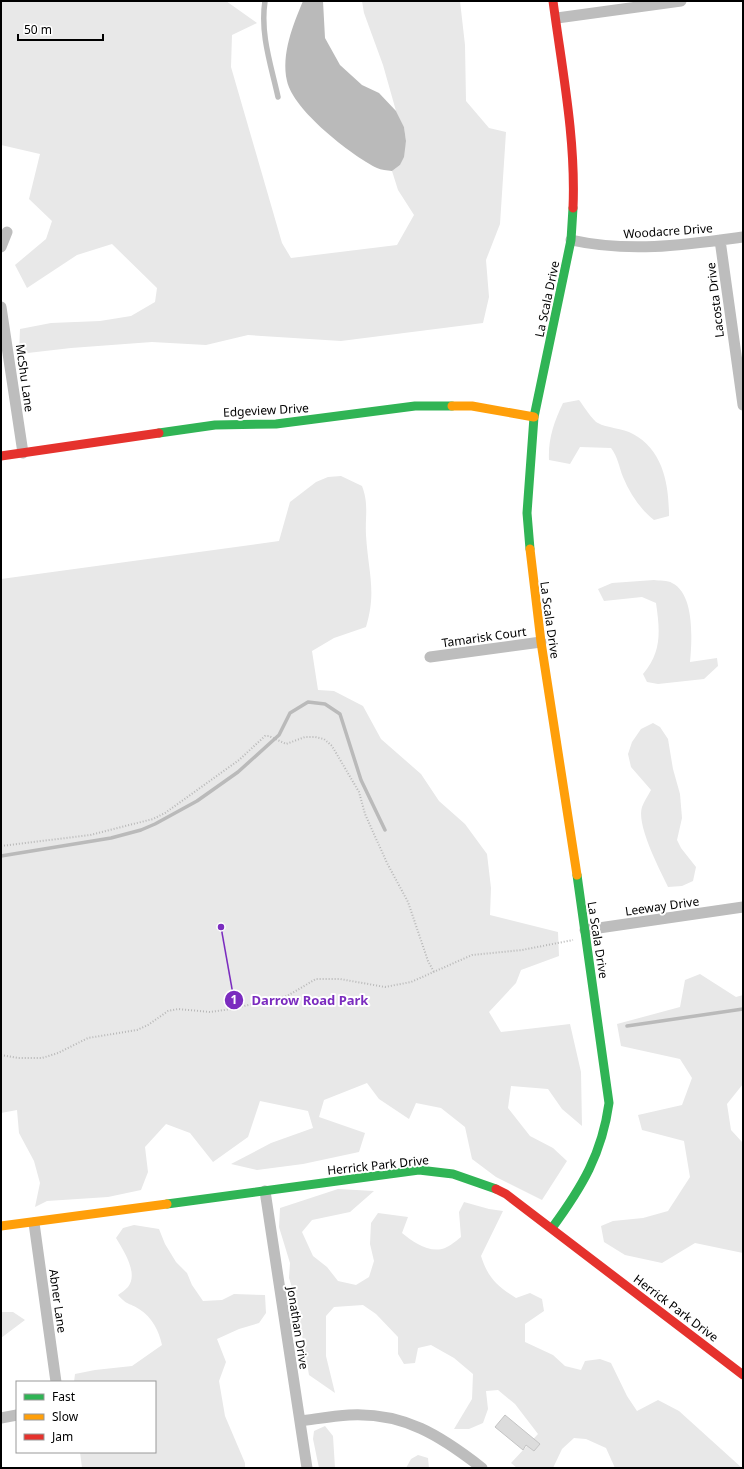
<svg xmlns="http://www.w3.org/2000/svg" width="744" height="1469" font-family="'Noto Sans',sans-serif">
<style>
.green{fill:#e8e8e8}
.water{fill:#bababa}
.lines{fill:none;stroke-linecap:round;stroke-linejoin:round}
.stream{stroke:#bababa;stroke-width:3.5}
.building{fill:#dcdcdc;stroke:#c4c4c4}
.path{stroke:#b8b8b8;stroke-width:2;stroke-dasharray:1 2;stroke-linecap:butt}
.lane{stroke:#bdbdbd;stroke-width:5.5}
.street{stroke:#bdbdbd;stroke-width:11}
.fast{stroke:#30b455;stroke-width:9}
.slow{stroke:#ff9f0a;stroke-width:9}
.jam{stroke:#e5322d;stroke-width:9}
.labels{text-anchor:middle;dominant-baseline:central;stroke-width:4;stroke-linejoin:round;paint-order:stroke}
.street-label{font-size:12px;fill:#000;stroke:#fff}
.leader{fill:none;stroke:#7b2cbf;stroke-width:1.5}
.callout-dot{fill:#7b2cbf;stroke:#fff;stroke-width:1.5}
.mark-label{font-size:12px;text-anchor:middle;font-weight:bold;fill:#fff}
.callout-label{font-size:13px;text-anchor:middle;font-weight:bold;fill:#7b2cbf;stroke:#fff;stroke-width:4;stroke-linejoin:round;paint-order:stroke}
</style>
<rect width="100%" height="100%" fill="#fff"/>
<!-- green -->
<path class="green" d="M1,1h225l31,22 -25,12 -1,32 51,176 9,15 106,-13 17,-30 -16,-25 -6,-19 8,-6 6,-24 -2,-14 -8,-16 -13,-46 -19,-52 -2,-12h98l5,44 1,56 23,27 17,4 -6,92 -14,36 3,37 -6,26 -142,18 -93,-6 -42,10 -54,-3 -81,6 -52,6 1,-25 31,-6 49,-2 31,-5 24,-14 2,-14 -45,-44 -35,11 -50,33 -12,-23 31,-26 6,-18 -23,-22 11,-45 -39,-9z
M579,400c4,5 14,21 19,23 8,5 25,5 35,11 30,16 36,50 36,82l-15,4c-14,-11 -24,-26 -31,-43 -4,-10 -5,-20 -12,-29l-31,-1 -10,17 -21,-4c-1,-21 5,-38 14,-57z
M341,476l21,10c7,18 3,31 4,49 2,36 11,56 0,92l-32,11 -22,13 6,39 16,1 29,15 18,33 40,35 18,27 26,23 22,30 4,34 -1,27 68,17 1,24 -38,14 -5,13 -27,29 12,20 69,-8 11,48 1,54 -20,-17 -14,-20 -37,-3 -3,22 22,28 23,12 14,13 -25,39 -46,-23 -24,-18 -7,-32 -24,-19 -25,-5 -7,16 -30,-20 -12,-16 -43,17 -5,17 46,16 -6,19 -56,12 -46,6 -26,-6 40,-21 42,-15 -5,-17 -48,-10 -12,36 -35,25 -23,-29 -24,-9 -21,23 3,25 -7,18 -33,7 -61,4 -12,6 5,-24 -6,-22 -15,-28 -2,-23 -16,3v-534l278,-38 11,-39 26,-20 12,-5z
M654,580c5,1 14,0 18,3 23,11 20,58 18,79l27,-4 1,8 -14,13 -46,5 -11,-2 -4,-8c19,-22 17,-43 13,-71l-14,-6 -38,4 -6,-12 14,-6z
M653,723l7,4 8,12 5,30 7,25 2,24 -5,22 4,8 15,19 -3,14 -11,5 -14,1c-8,-17 -32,-62 -26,-80 2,-6 6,-11 9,-17l-20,-23 -3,-13 4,-12 9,-13z
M700,974l36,23 7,-2v89l-16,20 4,26 12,13v110l-48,-10 -33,20 -37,-8 -21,-13 -3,-16 12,-5 30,-3 25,-7 22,-34 -6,-36 -42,-11 -4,-15 44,-10 10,-27 -12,-19 -59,-13 -4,-22 63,-17 5,-27z
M338,1189l36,2 -24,21 -38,8 -10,12 11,24 14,11 11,14 18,4 13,-8 5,-16 -4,-17 1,-21 7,-10 30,4 -6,16c11,9 28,21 43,15 5,-2 11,-7 16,-11l-2,-25 5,-10 25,7 14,2 -22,45c7,22 16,30 35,42l14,-5 12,6 2,12 -19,13v18l28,13 12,11 16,4 4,-9 15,-2 11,4 16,33 10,15 21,-11 21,11 63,57h-127l-9,-20 -20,-9 -12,-1 -12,11 -9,19h-36l-6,-5 27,-29 -23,-30 -17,-14 -12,1 2,18 -5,14 -14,6h-15l18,-30 1,-25 -19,-16 -23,-13 -13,3 -3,15 -11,1 -6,-10v-17l-22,-23 -13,-9 -29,2 -8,9v40l9,37 -26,-18 -13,-75 -7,-22 1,-15 -11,-36 1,-19z
M134,1225l25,4 6,15 11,18 11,11 5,12 11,16 19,-1 12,-6 31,1 1,18 -7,10 -20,6 -22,10 9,23 -7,19 6,35 20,47v5h-163l-2,-16h75v-70h-81l1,-8 20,-4 37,-4 30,-21c-3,-14 -10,-28 -23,-36 -11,-7 -11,-3 -21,-14 3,-2 7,-5 10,-8 11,-14 -5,-37 -12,-49l7,-10z
M1,1312h12l12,8 -24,18z
M325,1426l8,10 2,32h-16l-6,-29 1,-8z
M418,1455l10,3 1,10h-23l5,-9z"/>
<!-- water -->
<path class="water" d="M303,1h20l2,37 15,27 22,20 17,8 17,18 8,16 2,14 -2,16 -4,8 -8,6c-5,-1 -11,-1 -15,-3 -26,-13 -84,-58 -90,-87 -6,-27 6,-56 16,-80z"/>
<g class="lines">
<!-- stream -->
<path class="stream" d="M1,856l110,-18 30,-8 14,-6 42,-23 41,-29 41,-37 11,-22 18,-11 17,2 15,10 21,66 24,50
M627,1026l116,-17"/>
</g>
<!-- building -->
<path class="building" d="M505,1415l35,29 -6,7 -8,-6 -3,5 -28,-23z"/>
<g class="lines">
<!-- path -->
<path class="path" d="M1,846l89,-11 63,-16 12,-6 74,-53 26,-24h4l17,8 19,-7h10l9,2 8,7 27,46 6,22 22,49 21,39 20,59 6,11
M1,1055l17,3h24l16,-5 30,-15 49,-8 11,-5 20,-14 10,-2 32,3 21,-3 56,-13 29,-17h24l45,8 26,-5 61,-27 50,-5 51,-10"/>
<!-- lane -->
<path class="lane" d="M265,1c-5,33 6,64 13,96"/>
<!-- street -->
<path class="street" d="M557,18l124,-17
M571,240c59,13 113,5 172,-3
M720,240l23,165
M1,247l6,-15
M1,307l22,146
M430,657l111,-15
M585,930l158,-23
M265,1191l42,277
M34,1223l22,159
M1,1418l16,-3
M300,1421c16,-2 33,-5 49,-6 55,-3 92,21 133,53"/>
<!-- fast -->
<path class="fast" d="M159,433l56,-8 61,-1 139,-18h37
M530,549l-3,-36 7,-96 37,-177 2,-32
M167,1204l252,-34 34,4 43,15
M552,1228c30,-41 50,-74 57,-125l-32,-228"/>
<!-- slow -->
<path class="slow" d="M452,406h20l62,11
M530,549l11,93 36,233
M1,1226l166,-22"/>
<!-- jam -->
<path class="jam" d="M553,1c9,68 23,138 20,207
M1,456l158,-23
M496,1189l10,5 237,181"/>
</g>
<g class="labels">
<!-- street labels -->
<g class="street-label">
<text transform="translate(668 231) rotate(-4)">Woodacre Drive</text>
<text transform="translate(547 299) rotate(-78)">La Scala Drive</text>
<text transform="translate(715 300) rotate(-97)">Lacosta Drive</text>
<text transform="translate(25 378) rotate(82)">McShu Lane</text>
<text transform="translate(266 410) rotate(-3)">Edgeview Drive</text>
<text transform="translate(550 620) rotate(82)">La Scala Drive</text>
<text transform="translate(484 637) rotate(-8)">Tamarisk Court</text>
<text transform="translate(662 906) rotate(-8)">Leeway Drive</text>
<text transform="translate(598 940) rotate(81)">La Scala Drive</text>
<text transform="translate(378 1165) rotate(-6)">Herrick Park Drive</text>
<text transform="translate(58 1301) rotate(82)">Abner Lane</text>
<text transform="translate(676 1308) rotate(37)">Herrick Park Drive</text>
<text transform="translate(298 1328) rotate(81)">Jonathan Drive</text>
</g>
</g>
<!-- callouts -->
<path class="leader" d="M221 927L234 1000"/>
<g class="callout-dot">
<circle cx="221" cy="927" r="4"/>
<circle cx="234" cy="1000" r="10"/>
</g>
<g class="mark-label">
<text x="234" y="1004">1</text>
</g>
<g class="callout-label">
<text x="310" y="1005">Darrow Road Park</text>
</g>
<!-- border -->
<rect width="744" height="1469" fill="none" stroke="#000000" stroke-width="4"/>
<!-- legend -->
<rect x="16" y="1381" width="140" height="72" fill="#ffffff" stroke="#999999"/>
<rect x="24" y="1394" width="20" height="6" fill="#30b455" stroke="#999999"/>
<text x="52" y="1401" font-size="12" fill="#000000">Fast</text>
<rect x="24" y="1414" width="20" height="6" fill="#ff9f0a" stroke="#999999"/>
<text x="52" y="1421" font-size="12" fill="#000000">Slow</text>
<rect x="24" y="1434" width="20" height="6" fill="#e5322d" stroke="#999999"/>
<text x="52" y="1441" font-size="12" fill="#000000">Jam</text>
<!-- scale -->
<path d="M18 34v6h85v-6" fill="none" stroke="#000000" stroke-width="2"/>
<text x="24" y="34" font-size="12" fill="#000000" stroke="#ffffff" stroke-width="3" paint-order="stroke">50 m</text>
</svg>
